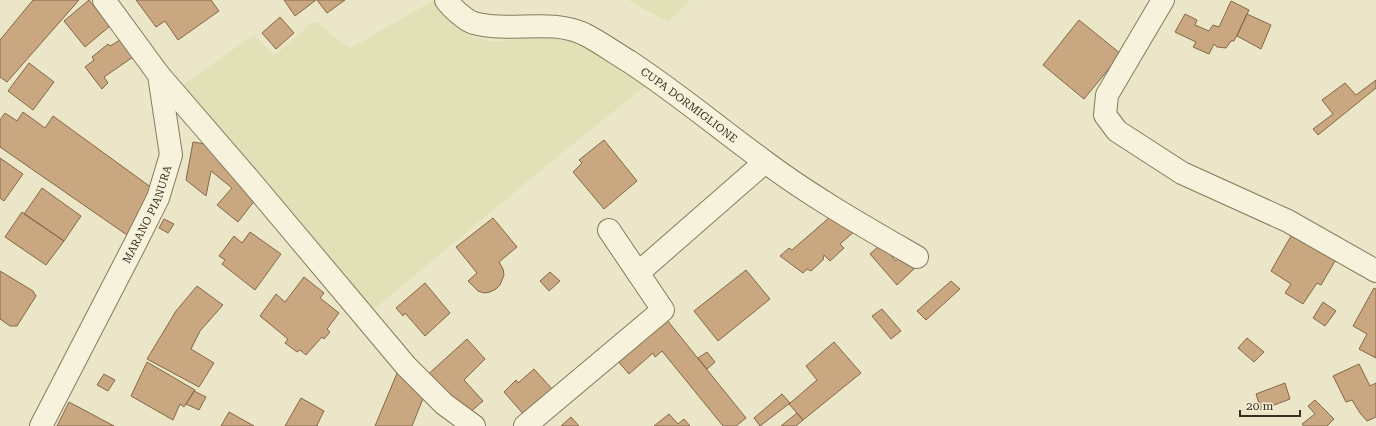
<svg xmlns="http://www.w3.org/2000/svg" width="1376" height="426" font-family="'Roboto Serif',serif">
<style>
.farmland{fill:#e1e0b6}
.building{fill:#c8a781;stroke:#856746}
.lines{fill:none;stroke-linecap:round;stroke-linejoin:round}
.minor-casing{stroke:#87795e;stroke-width:24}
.minor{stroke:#f7f2dc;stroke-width:22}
.labels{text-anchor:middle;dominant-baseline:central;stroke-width:3;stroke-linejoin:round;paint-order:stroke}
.street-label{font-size:11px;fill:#392f21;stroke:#f4efd8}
</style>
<rect width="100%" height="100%" fill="#ece6c9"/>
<!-- farmland -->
<path class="farmland" d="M434,0l23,26 11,9 26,7 58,-7 20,1 78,46 -93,75 -184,153 -192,-224 73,-51 20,21 39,-34 5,1 25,21 8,4z
M628,0h62l-22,22z"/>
<!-- building -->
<path class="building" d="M33,0h46l-72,82 -7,-5v-37z
M89,0l21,26 -25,21 -21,-26z
M136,0h75l8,11 -41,29 -13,-19 -9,6z
M284,0h32l-21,16z
M317,0h28l-18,13z
M1231,1l18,9 -15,31h-3l-5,7 -9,-1 -3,-3 -5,10 -16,-7 3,-5 -21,-10 10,-18 12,6 -2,5 14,6 4,-6 6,2z
M1247,14l24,11 -10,24 -24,-13z
M280,17l14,16 -18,16 -14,-16z
M1079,20l42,34 -37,45 -41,-34z
M120,40l13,17 -29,20 4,6 -6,6 -17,-22 9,-7 -2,-3 16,-13 2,2z
M29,63l25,19 -21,28 -25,-19z
M1376,80v8l-58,47 -5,-6 20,-15 -11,-14 23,-17 11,12z
M23,112l22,16 8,-12 99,72 -25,47 -127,-88v-27l5,-7 12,8z
M604,140l33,41 -33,28 -31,-37 9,-9 -3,-3z
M193,142l18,3 47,51 -20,26 -21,-17 15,-17 -21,-17 -5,25 -20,-16z
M0,158l23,16 -19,27 -4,-3z
M42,188l39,28 -17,25 -40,-27z
M22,212l42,29 -18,24 -41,-28z
M836,216l19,15 -15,13 4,4 -14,13 -6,-6 -1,5 -12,11 -4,-2 -4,4 -23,-17 9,-8 3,2 38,-33 3,3z
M493,218l24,29 -18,15 4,7 1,6 -4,10 -4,4 -6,3 -6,1 -6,-2 -10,-10 9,-8 -21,-26z
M164,219l10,5 -6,9 -9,-5z
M1295,229l43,27 -17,29 -4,-2 -14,21 -18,-11 6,-9 -20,-13z
M250,232l31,22 -26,36 -33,-26 3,-4 -6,-4 15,-20 8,7z
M881,244l15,17 8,-8 12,14 -19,18 -27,-31z
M746,270l24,29 -52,42 -24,-30z
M0,271l33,20 3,5 -19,30h-7l-10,-7z
M550,272l10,9 -11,10 -9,-10z
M304,277l20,16 -4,5 19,15 -12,16 3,3 -6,7 -2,-2 -16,18 -6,-5 -3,2 -12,-9 3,-4 -28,-23 16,-22 9,8z
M951,281l9,8 -34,31 -9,-9z
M425,283l25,30 -25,23 -20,-23 -2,3 -7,-8z
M197,286l26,19 -23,26 -9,18 23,14 -15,24 -52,-28 29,-48z
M1374,288l2,1v69l-17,-9 8,-15 -14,-8z
M1323,302l13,9 -11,15 -12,-8z
M882,309l19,22 -10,8 -19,-23z
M667,320l79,98 -10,8h-13l-61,-75 -7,6 -2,-4 -24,21 -12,-14z
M1247,338l17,14 -10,10 -16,-14z
M467,339l18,20 -21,21 19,21 -15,13 -44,-36z
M834,342l27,31 -58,47 -14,-16 28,-24 -11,-14z
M707,352l8,10 -8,7 -9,-11z
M147,362l48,28 -11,17 -4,-3 -7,16 -42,-24z
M1359,364l11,22 6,-3v34l-9,4 -7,-8 -8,-13 -6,2 -13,-26z
M534,369l19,21 -28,26 -21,-24 12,-12 2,3z
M398,371l26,25 -12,30h-37z
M104,374l11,6 -7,11 -11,-6z
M1285,383l5,16 -29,11 -5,-16z
M194,391l12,6 -7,13 -13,-6z
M782,394l8,9 -30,23 -6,-8z
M301,398l23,13 -7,14 1,1h-33z
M1315,400l19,19 -7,7h-23l-2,-2 13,-10 -7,-8z
M69,402l45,24h-57z
M229,412l25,14h-33z
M797,413l6,7 -7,6h-15z
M669,414l9,10 6,-5 6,7h-36z
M571,417l8,9h-18z"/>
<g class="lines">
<defs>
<g id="minor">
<path id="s1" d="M446,0c5,7 20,21 28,23 36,10 76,-5 110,11 16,8 31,19 46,28 47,31 89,66 134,99 48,36 101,66 153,96"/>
<path d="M1163,0l-56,95 -2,20 12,16 65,42 106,48 88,50"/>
<path d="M159,75l89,103 158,188 38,38 30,22"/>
<path d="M638,273l127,-111"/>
<path id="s2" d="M41,426l94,-182 23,-46 13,-43 -12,-80 -55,-75"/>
<path d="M525,426l138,-116 -54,-80"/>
</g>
</defs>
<!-- minor casing -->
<use href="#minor" class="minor-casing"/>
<!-- minor -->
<use href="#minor" class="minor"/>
</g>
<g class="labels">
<!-- street labels -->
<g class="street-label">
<text stroke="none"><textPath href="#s1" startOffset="275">CUPA DORMIGLIONE</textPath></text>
<text stroke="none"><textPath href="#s2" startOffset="237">MARANO PIANURA</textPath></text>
</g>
</g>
<!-- scale -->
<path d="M1240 410v6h60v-6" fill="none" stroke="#392f21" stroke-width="2"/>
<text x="1246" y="410" font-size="12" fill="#392f21" stroke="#f4efd8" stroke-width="3" paint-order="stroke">20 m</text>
</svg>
